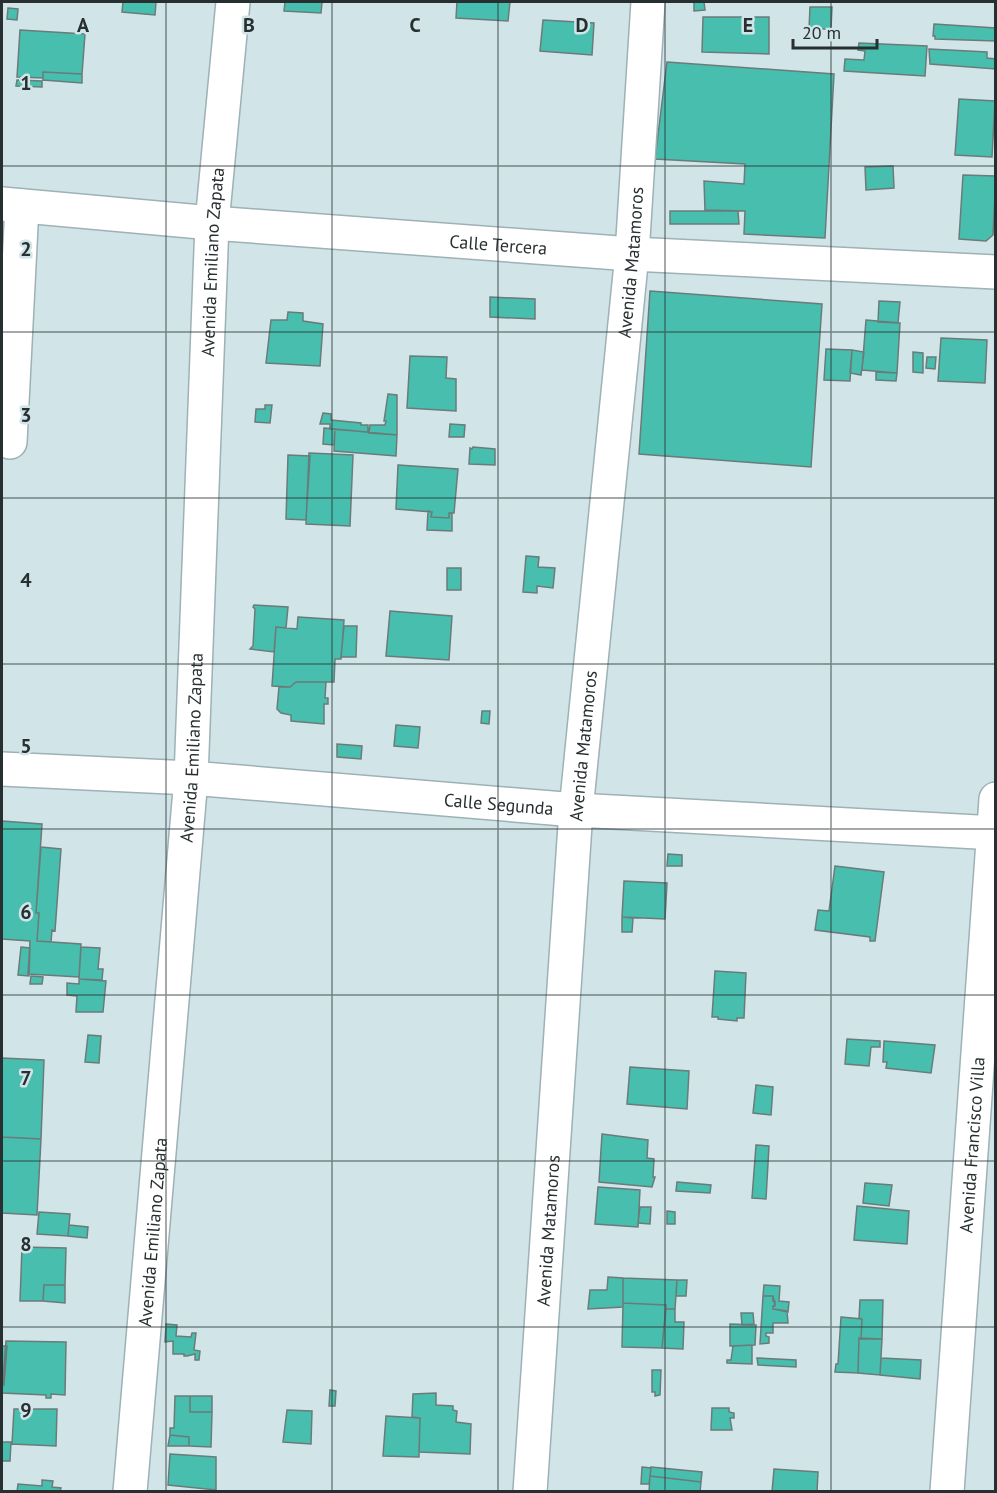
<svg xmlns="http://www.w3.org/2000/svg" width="997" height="1493" font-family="'PT Sans',sans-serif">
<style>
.building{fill:#48beae;stroke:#6a7c79;stroke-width:1.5}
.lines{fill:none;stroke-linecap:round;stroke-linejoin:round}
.minor-casing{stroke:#9eb1b5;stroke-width:36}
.minor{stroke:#fff;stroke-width:33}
.grid{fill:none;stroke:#282f31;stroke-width:1.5;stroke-opacity:0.55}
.labels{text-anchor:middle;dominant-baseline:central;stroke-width:5;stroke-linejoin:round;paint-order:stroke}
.street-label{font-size:18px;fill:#282f31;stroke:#d1e5e8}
.grid-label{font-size:20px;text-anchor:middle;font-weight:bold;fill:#282f31;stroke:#d1e5e8;stroke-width:5;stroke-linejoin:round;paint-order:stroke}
</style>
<rect width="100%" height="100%" fill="#d1e5e8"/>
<!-- building -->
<path class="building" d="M123,2h33l-1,13 -33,-3z
M285,2h37l-1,11 -37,-2z
M457,2h53l-2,19 -52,-3z
M694,2h10l1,8 -11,1z
M810,7h22l-1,22h-22z
M8,8l10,1 -1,11 -10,-1z
M703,17h66v37l-67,-2z
M543,20l51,3 -2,32 -52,-4z
M934,24l62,4v13l-61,-2v-3h-2z
M20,30l65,4 -3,40 -39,-2v6l-26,-1z
M859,43l68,3 -2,30 -81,-5 1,-12 19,1 1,-9 -7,-1z
M929,49l58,3v6l9,1v10l-66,-5z
M667,62l167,12 -9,164 -81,-4 1,-23 -40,-1 -1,-29 40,3 1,-20 -90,-5z
M43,72l39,2v9l-39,-3z
M17,80l25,1v6l-26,-1z
M959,99l36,2 -3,56 -37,-2z
M893,166l1,22 -28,2 -1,-23z
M963,175l33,1 -3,59 -7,6 -27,-2z
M670,211h68l1,13h-69z
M650,291l172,13 -11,163 -172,-13z
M490,297l45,2v20l-45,-2z
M879,301l21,1 -2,21 -20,-1z
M288,312l15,1v8l20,3 -3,42 -54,-3 5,-43h16z
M866,320l34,3 -3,50 -35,-3z
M941,338l46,2 -2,43 -47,-2z
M826,349l26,1 -2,31 -26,-1z
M852,350l12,2 -3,23 -11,-2z
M913,352l10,1v20l-10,-1z
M410,356l37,1 -1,21 10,1v32l-49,-3z
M927,357h9l-1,12 -9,-1z
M876,372l21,1 -1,8 -20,-1z
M388,394l9,1v40l-28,-2 1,-8h15l1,-4h-2z
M265,405h7l-2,18 -15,-1 1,-13h9z
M323,413l8,1v6l30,3v2h7v7l-38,-3v-5h-10z
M450,424l15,1 -1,12h-15z
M324,428l11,1 -1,16 -11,-1z
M335,429l62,6 -1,21 -62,-5z
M473,447l22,2v16l-26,-1 1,-16 2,1z
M309,453l44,2 -3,71 -44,-2z
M288,455l22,1 -4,64 -20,-1z
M398,465l60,4 -4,44h-5v5l-18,-1 1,-5 -36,-3z
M428,511l4,1 -1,5 18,1v-5h3v18l-25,-1z
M526,556l13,1 -1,10 17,1 -2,20 -16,-2v7l-14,-1z
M447,568h14v22h-14z
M254,605l34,2 -2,21 -10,-1 -2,25 -24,-3 3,-3 2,-37 -2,-2z
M390,611l62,5 -3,44 -63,-4z
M298,617l46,3 -3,39h-6l-1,23h-38l-6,5 -18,-1 4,-59 21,2z
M344,626h13l-1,31h-15z
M296,682h30l-1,16h3v6h-4v20l-33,-3v-6l-10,-2 -4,-4 2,-22h11z
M482,711h8l-1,13 -8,-1z
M396,725l24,2 -2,21 -24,-2z
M337,744l25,2 -1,13 -24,-2z
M2,821l40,3 -6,89h3l-2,28 44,3 -2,33 -51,-3 2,-33 -28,-2z
M41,847l20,2 -6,82 -3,-1 -1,12 -14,-1 2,-28h-3z
M668,854l14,1v11h-15z
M835,866l49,6 -9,69h-5v-4l-55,-7 3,-20 11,1z
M624,881l43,2 -2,36 -43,-2z
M622,917l11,1 -1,14h-10z
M21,947l9,1 -1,28 -11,-1z
M81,947l19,1 -2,21h5l-1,11 -23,-1z
M715,971l31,2 -2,45h-7v3l-19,-2v-2h-6z
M31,976l12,1 -1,7h-12z
M79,979l27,2 -3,31h-27l1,-16 -10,-1v-12l12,1z
M88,1035l13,1 -2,27 -14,-1z
M847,1039l33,2v6h-9l-2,19 -24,-2z
M884,1041l51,4 -4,28 -45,-5 1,-6h-4z
M2,1058l42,2 -3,79 -39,-2z
M630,1067l59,4 -2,38 -60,-5z
M756,1085l17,2 -2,28 -18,-2z
M602,1134l46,6 -1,18 7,1 -1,18h2l-3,10 -53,-5z
M2,1137l39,2 -4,76 -35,-2z
M756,1145l13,1 -3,53 -14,-1z
M677,1182l34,3 -1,8 -34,-2z
M865,1183l27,2 -3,21 -26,-3z
M598,1187l42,3 -2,37 -43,-3z
M857,1206l52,5 -2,33 -53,-4z
M640,1207h11l-1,17 -12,-1z
M667,1211l8,1v12h-8z
M39,1212l31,2 -2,22 -31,-2z
M69,1225l19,2 -1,11 -19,-2z
M22,1247l44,1 -1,37h-21l-1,16h-23z
M608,1277l15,1v29l-35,2 2,-19h17z
M623,1278l54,2 -2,29h-9v-4l-43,-2z
M677,1280h10l-1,16h-10z
M44,1285h21v18l-22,-2z
M764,1285l16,1 -1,15 10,1 -1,10 -15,-3v-3h2v-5h-2v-5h-10z
M763,1296h10l2,10h-2v3l14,2 1,12h-15v10h-7v3l3,1v6l-9,1z
M860,1300h23l-1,39h-21l1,-20h-3z
M623,1303l43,2 -4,43 -40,-1z
M666,1309h9v13h9l-1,27 -21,-1z
M741,1313h12l1,11 -12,1z
M841,1317l21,2 -1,20 -2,-1 -1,35 -23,-1 1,-8h2z
M166,1324l11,1 -1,11 15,1 1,-4h4l-2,17 6,1 -1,9h-4v-6l-8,2h-3v-2h-11v-13l-8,1z
M730,1324l26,1 -1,20 -25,1z
M859,1338l23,1 -2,36 -22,-2z
M6,1341l60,1 -1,53 -14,-1v4h-5v-3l-44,-2z
M752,1345v19l-25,-1v-3h4l2,-14z
M2,1346h5l-3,39h-2z
M757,1358l39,2v7l-38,-2z
M881,1358l40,2 -1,19 -40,-4z
M652,1370h9l-1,25 -5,1v-4h-3z
M330,1390l6,1 -1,15h-6z
M436,1393v12l17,1v4l4,1 -1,11 15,2 -1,30 -51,-2 1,-34 -8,-1 1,-23z
M175,1396h15v16h22l-1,35 -22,-1v-9l-19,-2v-7h4z
M190,1396h22v16h-22z
M712,1408h17v4l5,1v5h-4l2,12h-21z
M14,1409h43l-1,37 -44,-2z
M287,1410l25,1 -1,33 -28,-2z
M386,1416l34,2 -1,39 -36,-1z
M170,1435l19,2v9h-21z
M2,1442h9l-1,19h-8z
M170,1454l46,3v33l-48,-5z
M642,1467l9,1 -2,16h-8z
M651,1467l51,5 -1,10 -51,-6z
M774,1469l44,3 -1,20h-45z
M650,1476l51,6 -1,10h-51z
M42,1480l11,1 -1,6 9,1 -1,4h-43l1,-8 24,2z"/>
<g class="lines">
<defs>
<g id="minor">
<path id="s1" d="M2,204l210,19 420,31 364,18"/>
<path d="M10,442l12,-236"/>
<path id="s2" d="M2,769l189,9 385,32 420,23"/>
<path id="s3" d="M130,1492l61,-714 21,-555 21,-221"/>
<path id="s4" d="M530,1492l46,-682 56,-556 16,-252"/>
<path id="s5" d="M947,1492l49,-693"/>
</g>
</defs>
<!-- minor casing -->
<use href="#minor" class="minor-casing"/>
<!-- minor -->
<use href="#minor" class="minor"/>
</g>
<!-- grid -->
<path class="grid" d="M166,2v1490M332,2v1490M498,2v1490M665,2v1490M831,2v1490M2,166h994M2,332h994M2,498h994M2,664h994M2,829h994M2,995h994M2,1161h994M2,1327h994"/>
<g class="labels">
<!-- street labels -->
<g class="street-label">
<text stroke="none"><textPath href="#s1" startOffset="498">Calle Tercera</textPath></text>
<text stroke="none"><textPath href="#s3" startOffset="1233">Avenida Emiliano Zapata</textPath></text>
<text stroke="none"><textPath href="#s4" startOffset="1234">Avenida Matamoros</textPath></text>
<text stroke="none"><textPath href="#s4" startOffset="748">Avenida Matamoros</textPath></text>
<text stroke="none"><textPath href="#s3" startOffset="747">Avenida Emiliano Zapata</textPath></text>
<text stroke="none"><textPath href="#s2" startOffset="498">Calle Segunda</textPath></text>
<text stroke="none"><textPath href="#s5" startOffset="348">Avenida Francisco Villa</textPath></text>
<text stroke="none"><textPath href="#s3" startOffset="261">Avenida Emiliano Zapata</textPath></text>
<text stroke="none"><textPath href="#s4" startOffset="262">Avenida Matamoros</textPath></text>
</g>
</g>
<g class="grid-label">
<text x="83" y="32">A</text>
<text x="249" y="32">B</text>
<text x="415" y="32">C</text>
<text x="582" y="32">D</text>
<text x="748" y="32">E</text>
<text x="26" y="90">1</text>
<text x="26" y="256">2</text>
<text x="26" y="422">3</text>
<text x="26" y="587">4</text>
<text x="26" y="753">5</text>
<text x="26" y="919">6</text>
<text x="26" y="1085">7</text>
<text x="26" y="1251">8</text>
<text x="26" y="1417">9</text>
</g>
<!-- border -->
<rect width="997" height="1493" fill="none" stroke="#282f31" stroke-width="6"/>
<!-- scale -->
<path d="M793 39v9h84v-9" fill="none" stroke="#282f31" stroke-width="3"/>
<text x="802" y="39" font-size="18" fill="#282f31" stroke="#d1e5e8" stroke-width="4.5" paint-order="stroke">20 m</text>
</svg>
